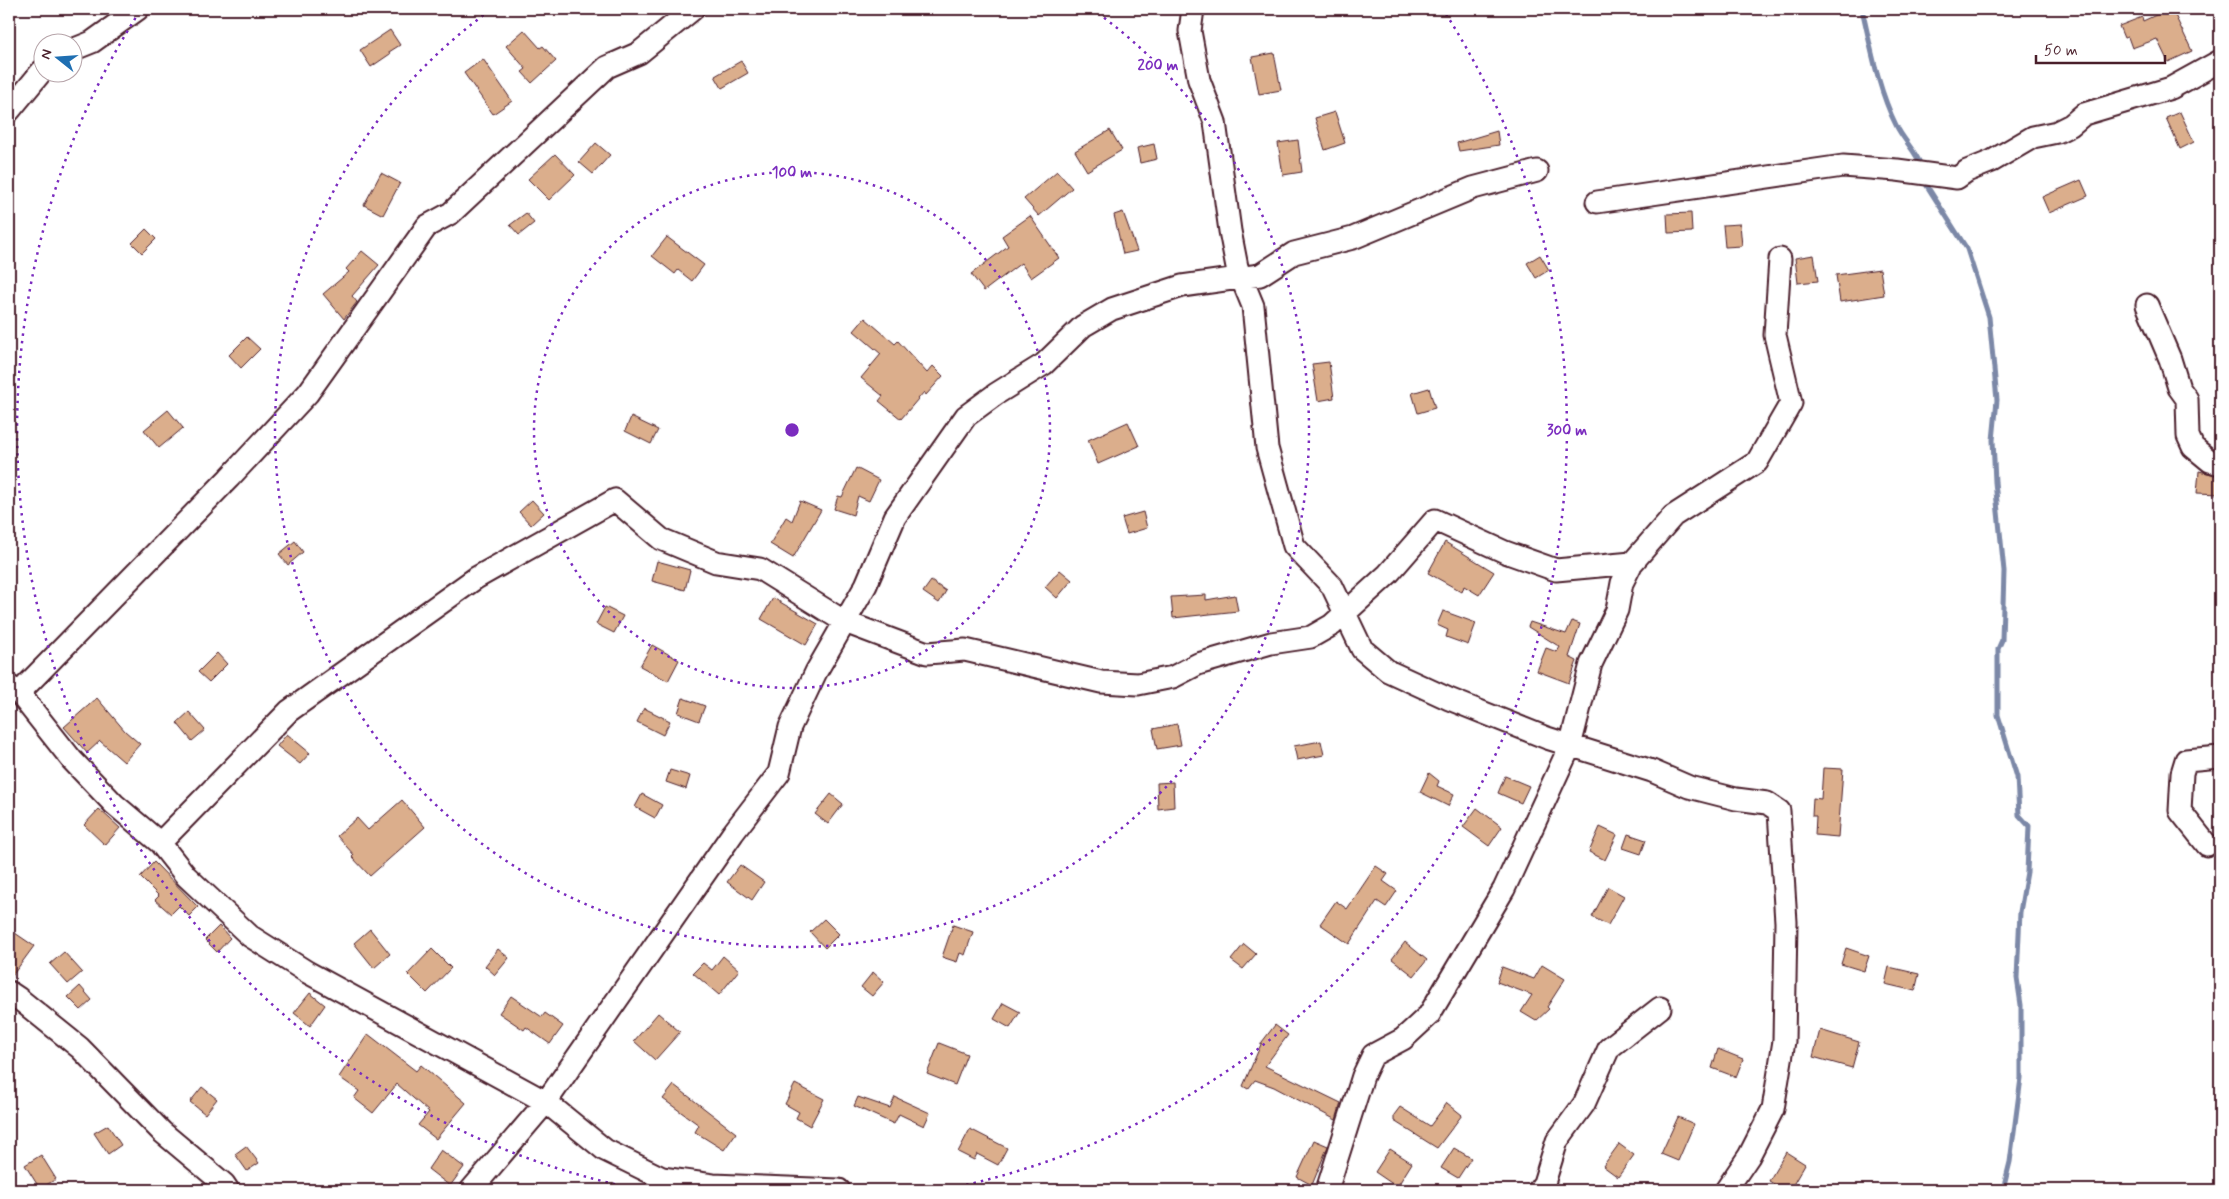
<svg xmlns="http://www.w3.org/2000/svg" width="2229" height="1199" font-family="Mynerve,sans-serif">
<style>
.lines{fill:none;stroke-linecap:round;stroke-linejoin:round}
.stream{stroke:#7b88a7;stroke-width:5}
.building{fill:#dbae8c;stroke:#4a1f2b}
.minor-casing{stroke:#4a1f2b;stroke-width:25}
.minor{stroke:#fff;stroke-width:21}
.ring{fill:none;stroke:#7b2cbf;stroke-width:2.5;stroke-dasharray:2.5 5}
.centre{fill:#7b2cbf;stroke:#fff;stroke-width:2.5}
.ring-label{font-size:15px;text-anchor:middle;font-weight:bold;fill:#7b2cbf;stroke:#fff;stroke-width:4.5;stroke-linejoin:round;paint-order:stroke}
</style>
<rect width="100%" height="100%" fill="#fff"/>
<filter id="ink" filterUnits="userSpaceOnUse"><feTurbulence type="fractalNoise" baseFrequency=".02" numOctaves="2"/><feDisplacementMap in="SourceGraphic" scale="10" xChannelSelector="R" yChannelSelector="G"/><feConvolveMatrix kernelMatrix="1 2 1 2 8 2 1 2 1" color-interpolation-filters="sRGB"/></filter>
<g filter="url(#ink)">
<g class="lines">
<!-- stream -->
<path class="stream" d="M1862,9c9,39 16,80 34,116 7,15 21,27 26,43
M1925,179l2,7 40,63 22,68 8,83 -4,40 2,42 9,89 -2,69 -4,9v66l19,62 2,38 10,11 -2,46 -7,40 -3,66 4,27v73l-11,84 -7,28"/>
</g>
<!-- building -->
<path class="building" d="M2169,9h3l20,42 -24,11 -11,-23 -25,9 -4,-11 -4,1 -5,-12 23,-9 1,4z
M390,30l10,15 -11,7 1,2 -19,13 -11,-17z
M524,30l16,18 3,-2 13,15 -24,22 -10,-11 4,-3 -20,-23z
M1274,53l7,37 -22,4 -7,-37z
M483,59l29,42 -19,13 -29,-41z
M741,61l7,12 -26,15 -7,-12z
M1335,112l10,31 -20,7 -10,-32z
M2180,112l14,30 -14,7 -14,-31z
M1110,130l12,20 -35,21 -12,-20z
M1497,131l2,14 -40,6 -2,-8z
M1298,140l4,32 -19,3 -5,-32z
M596,143l14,12 -17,19 -14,-12z
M1154,144l3,15 -17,4 -3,-15z
M555,154l20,21 -26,25 -21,-21z
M1057,171l15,17 -33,28 -15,-17z
M381,173l19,10 -17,32 -19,-10z
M2081,180l7,16 -39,17 -7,-16z
M1123,212l14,39 -14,3 -9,-39z
M526,213l8,10 -15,12 -9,-10z
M1691,213l1,19 -24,1 -1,-19z
M1030,216l29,42 -28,20 -10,-15 -37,28 -13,-17 37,-28 -6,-10z
M1740,224l2,22 -17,1 -2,-22z
M146,229l10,10 -14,14 -10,-10z
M667,237l37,28 -12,16 -14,-11 -3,4 -23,-18z
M362,251l17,14 -27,31 5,6 -13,17 -21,-25 26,-22 -3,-3z
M1540,255l9,15 -13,8 -9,-15z
M1814,255l4,26 -20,2 -3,-25z
M1880,269l4,26 -44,7 -4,-27z
M865,318l30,26 3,-3 29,32 6,-7 10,10 -17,19 -2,-3 -23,27 -22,-18 4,-5 -22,-18 20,-24 -27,-23z
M247,337l13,12 -19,19 -12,-13z
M1329,362l5,36 -16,3 -6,-37z
M1429,388l6,20 -17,5 -6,-20z
M168,410l15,18 -24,20 -15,-18z
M631,417l27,13 -7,14 -26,-13z
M1128,422l11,24 -41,18 -10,-24z
M856,468l23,12 -10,21 -11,-5 -5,19 -19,-6 4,-13 4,1z
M2199,471l21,5v18l-23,-1z
M532,500l12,13 -13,12 -12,-13z
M800,501l21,9 -28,48 -23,-14 16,-27 6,4z
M1143,512l4,16 -20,6 -5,-16z
M295,541l8,11 -15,13 -9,-11z
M1445,542l49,30 -15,23 -15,-9 -2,6 -34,-19z
M657,561l33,9 -5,20 -33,-9z
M1060,570l12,10 -15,18 -12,-11z
M931,581l15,10 -7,12 -16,-11z
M1206,595v5l29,-5 3,16 -65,7 -2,-21z
M773,598l45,26 -12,21 -45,-26z
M605,607l18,9 -9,17 -18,-9z
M1443,611l33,12 -8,22 -22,-8 2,-7 -11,-5z
M1572,621l8,3 -11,33 8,4 -8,22 -32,-12 9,-23 11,4 3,-5 -32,-20 2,-5 36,12z
M652,645l27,15 -11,21 -28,-15z
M217,653l10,11 -18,18 -11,-10z
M97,698l28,33 15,13 -16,18 -24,-21 -13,12 -23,-26z
M683,698l22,8 -6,15 -21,-8z
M644,708l26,13 -7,14 -26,-13z
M189,712l16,18 -13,11 -15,-18z
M1177,724l4,21 -24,4 -4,-20z
M287,734l23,19 -10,11 -23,-18z
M1321,741l3,14 -27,5 -3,-14z
M1823,768l20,1 -5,68 -23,-2 1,-19h-4l1,-18 8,1z
M670,770l20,6 -4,13 -20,-7z
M1429,773l10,8 -2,5 17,8 -6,12 -28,-14z
M1505,776l24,10 -8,17 -23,-10z
M1173,782l1,25 -16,2 -1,-26z
M642,794l20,11 -7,13 -20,-11z
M831,794l12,10 -15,20 -13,-10z
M402,800l23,27 -55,49 -18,-19 2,-2 -17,-19 20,-18 11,12z
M1477,808l25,19 -13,19 -26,-19z
M99,809l21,19 -15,17 -21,-20z
M1600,827l17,8 -12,25 -16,-8z
M1628,834l18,6 -5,14 -18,-6z
M154,862l44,45 -9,9 -10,-10 -8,8 -16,-14 4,-4 -19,-19z
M740,865l24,17 -12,18 -25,-18z
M1376,866l12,8 -5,7 14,10 -11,16 -9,-6 -28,43 -29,-20 16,-23 11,8z
M1608,887l16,9 -16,29 -16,-8z
M824,919l15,15 -14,14 -15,-16z
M953,925l20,7 -8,23 -5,-2 -3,9 -15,-5z
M219,926l11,12 -13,14 -12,-12z
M370,929l20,25 -16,14 -20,-25z
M15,933l19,13 -25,34v-38z
M1405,942l22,18 -13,16 -22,-17z
M1244,944l12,10 -13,15 -12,-9z
M1846,948l23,8 -5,15 -23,-7z
M432,949l19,19 -24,25 -19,-19z
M498,949l11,9 -14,17 -10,-9z
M64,952l18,20 -14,12 -18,-20z
M723,956l16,14 -20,25 -26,-22 10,-10 9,7z
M1542,965l23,14 -18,28 2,2 -13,12 -15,-9 11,-17 -35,-13 5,-15 32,12z
M1889,967l30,7 -4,17 -30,-7z
M873,972l11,10 -12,14 -11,-9z
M80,986l12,14 -11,10 -13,-13z
M310,993l15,12 -15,21 -16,-13z
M511,996l31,21 3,-4 18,13 -13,18 -24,-17 -2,3 -25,-17z
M1003,1003l17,9 -10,16 -16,-9z
M658,1013l22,19 -25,28 -21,-19z
M1275,1025l13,10 -23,31 76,37 -5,17 -62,-33 -19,-7 -7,9 -5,-3 19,-44z
M1820,1030l39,12 -7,26 -39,-11z
M368,1034l48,37 5,-6 45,38 -30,36 -18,-14 11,-13 -32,-28 -24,29 -19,-15 5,-7 -20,-14z
M939,1043l28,11 -12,31 -28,-11z
M1718,1049l25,10 -7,18 -24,-9z
M795,1084l29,15 -14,27 -14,-8 3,-6 -14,-8z
M674,1085l62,48 -12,17 -29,-18 4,-7 -36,-26z
M202,1087l15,12 -12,15 -15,-12z
M858,1097l32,11 5,-11 35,16 -6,13 -25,-12 -5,10 -40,-18z
M1447,1103l15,12 -25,33 -43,-27v-6l6,-8 30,19z
M1678,1117l16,7 -16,37 -17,-7z
M108,1125l13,20 -13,9 -14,-21z
M970,1129l37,19 -9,17 -21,-11 -3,6 -16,-8z
M1314,1140l14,6 -16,39 -15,-8z
M1619,1144l15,11 -16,22 -15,-11z
M246,1146l13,17 -12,8 -12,-17z
M1454,1148l17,10 -13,20 -17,-10z
M1390,1149l22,14 -15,24 -22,-15z
M441,1150l23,17 -14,19 -22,-17z
M1786,1152l19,12 -15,26h-6l-15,-9z
M41,1155l15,24 -16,10 -15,-24z"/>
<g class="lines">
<defs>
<path id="minor" d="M1193,9l-3,22 9,49 16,42 15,109 7,36 16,39 14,142 27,98 38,40 30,63 26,22 61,28 98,39 105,33 37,16 47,12 31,4 12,8 7,111 -2,119 -11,68 -24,47 -23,34
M72,50l20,-8 46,-33
M9,111l33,-40
M1597,202l246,-36 54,4 60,8 10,-7 25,-10 41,-24 24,-5 14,-7 13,-11 87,-26 49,-27
M2147,305l23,54 9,29 8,11 1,37 5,11 17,14 10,3
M9,686l10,7 53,67 42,44 46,39 26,33 64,60 57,36 239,130 59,48 57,28 51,7 126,5
M19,693l210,-215 79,-85 119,-167 24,-13 156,-146 32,-14 54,-44
M160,843l129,-132 187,-133 139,-78 46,39 55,23 44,7 85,53 82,31 38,-3 136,32 37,2 35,-7 25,-13 73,-21 40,-6 21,-12 56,-51 47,-54 70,32 51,18 76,-7 41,-47 84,-54 34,-59 -16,-68 5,-76
M2207,845l-27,-34 2,-38 4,-13 34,-3
M9,992l9,6 62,50 82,84 62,52 4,6
M471,1190l75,-88 187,-269 46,-60 11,-46 26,-55 50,-87 29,-68 71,-101 30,-22 48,-30 39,-38 29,-17 70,-23 78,-11 34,-22 59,-15 120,-50 64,-17
M1327,1190l36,-114 10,-21 30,-16 26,-24 75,-126 66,-143 21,-82 26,-54 5,-27 10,-20
M1539,1190l5,-7 13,-42 27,-37 25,-56 51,-40"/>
</defs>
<!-- minor casing -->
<use href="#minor" class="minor-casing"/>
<!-- minor -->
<use href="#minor" class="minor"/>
</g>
</g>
<!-- distance rings -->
<g class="ring">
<circle cx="792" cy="430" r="258"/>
<path d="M1092 9A517 517 0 1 1 492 9"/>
<path d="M637 1189A775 775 0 0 1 138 14M1446 14A775 775 0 0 1 947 1189"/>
</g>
<circle cx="792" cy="430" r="8" class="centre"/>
<g class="ring-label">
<text x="1158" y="70">200 m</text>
<text x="792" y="177">100 m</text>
<text x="1567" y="435">300 m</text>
</g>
<!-- margin -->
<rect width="2229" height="1199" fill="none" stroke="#fff" stroke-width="30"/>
<rect x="15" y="15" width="2199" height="1169" fill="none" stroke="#4a1f2b" stroke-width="2" filter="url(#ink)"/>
<!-- north arrow -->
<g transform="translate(58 58) rotate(287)"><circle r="24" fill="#ffffff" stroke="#b7a5aa"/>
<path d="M0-4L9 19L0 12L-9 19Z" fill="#1f6fb2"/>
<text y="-8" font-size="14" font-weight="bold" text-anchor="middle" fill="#4a1f2b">N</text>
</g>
<!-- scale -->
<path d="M2036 55v8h129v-8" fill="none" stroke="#4a1f2b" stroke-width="2.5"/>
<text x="2044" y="55" font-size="15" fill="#4a1f2b" stroke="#ffffff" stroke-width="4" paint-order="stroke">50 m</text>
</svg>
